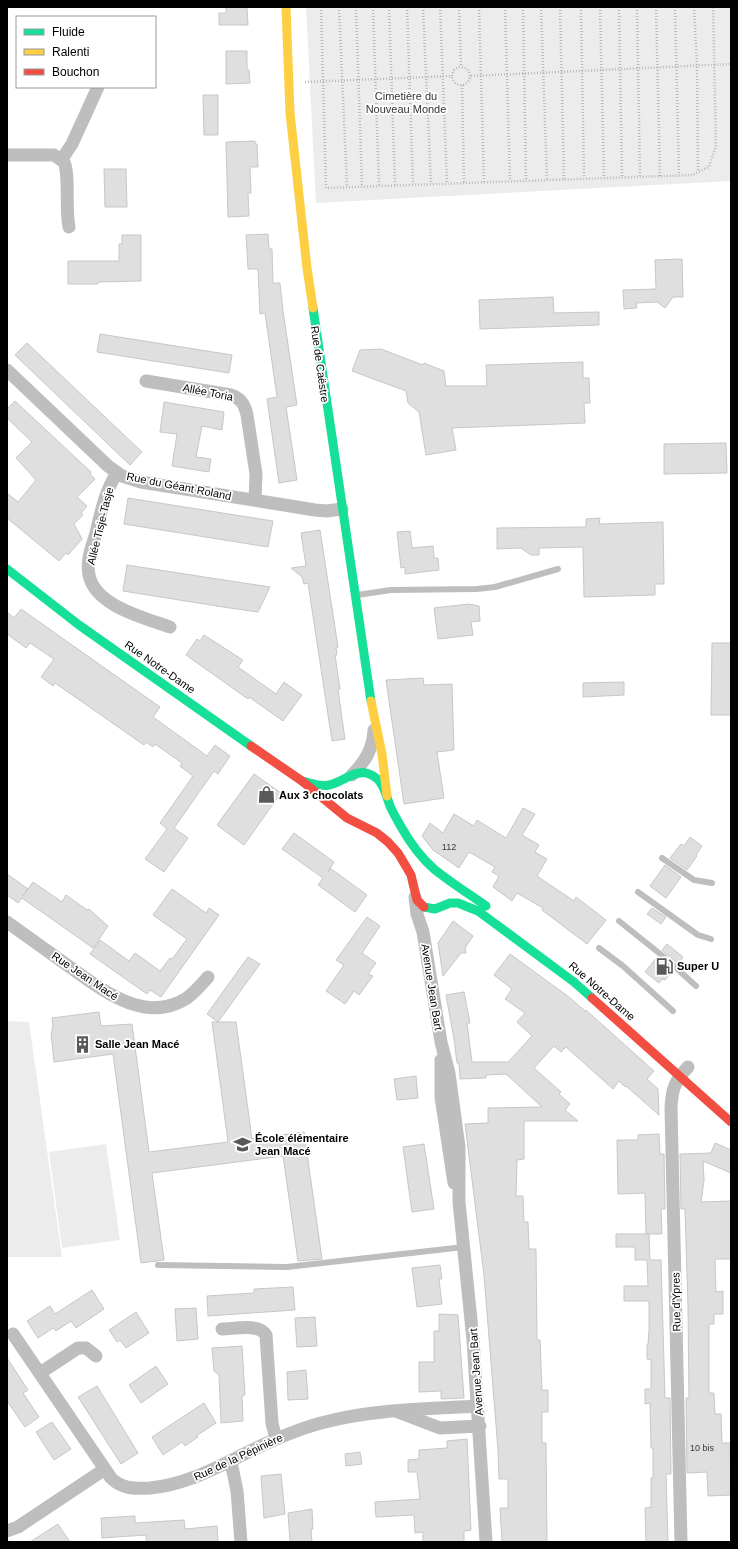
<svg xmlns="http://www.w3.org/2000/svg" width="738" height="1549" font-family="Helvetica,sans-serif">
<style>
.green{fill:#ececec}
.building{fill:#dfdfdf;stroke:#c7c7c7}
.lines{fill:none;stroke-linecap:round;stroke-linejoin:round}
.path{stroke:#b9b9b9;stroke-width:2.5;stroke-dasharray:1 2;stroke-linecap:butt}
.lane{stroke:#bebebe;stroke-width:6}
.street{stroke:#bebebe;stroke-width:13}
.fast{stroke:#16e098;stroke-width:9}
.slow{stroke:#ffcf43;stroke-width:9}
.jam{stroke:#f24e42;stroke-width:9}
.labels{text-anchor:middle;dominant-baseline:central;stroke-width:3.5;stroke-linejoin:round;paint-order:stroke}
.number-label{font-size:9px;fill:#383838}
.park-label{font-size:11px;fill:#333;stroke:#fff}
.street-label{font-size:11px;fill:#000;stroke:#fff}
.poi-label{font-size:11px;font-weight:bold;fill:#000;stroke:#fff;text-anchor:start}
</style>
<rect width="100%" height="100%" fill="#fff"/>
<!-- green -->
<path class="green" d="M306,7h425v174l-415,22z
M7,1021l22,1 33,235h-55z
M106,1144l14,96 -58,8 -13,-96z"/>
<!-- building -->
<path class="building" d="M226,7h21l1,18h-29v-12h7z
M226,51h21v19h2l1,13 -24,1z
M203,95h15v40h-14z
M255,141v3h2l1,23h-8l1,26h-3l1,23 -21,1 -2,-75z
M104,169h22l1,38h-22z
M268,234l1,15h3l1,34h7l3,28 14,94 -11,2 11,73 -18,3 -12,-84 10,-2 -12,-84 -5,1 -2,-45h-10l-2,-34z
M122,235h19v46l-43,1v2h-30v-23h51v-17h3z
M682,259l1,38h-10l-8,11 -8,-6 -21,1 1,5 -13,1 -1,-19 33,-1 -1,-29z
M553,297l1,16 45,-1v13l-119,4 -1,-29z
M100,334l132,21 -3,18 -132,-21z
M27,343l115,109 -12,13 -115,-110z
M381,349l42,16 1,-2 20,8 2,15h41l-1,-21 97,-3v16h6l1,25h-6l1,20 -133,5 4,22 -30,5 -7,-43 -11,-9 -2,-12 -54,-20 8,-21z
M15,401l63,59 13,12 -1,2 5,5 -18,18 10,9 -6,7 2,2 -9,9 8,15 -14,16 -2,-2 -7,8 -52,-43v-25l11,9 18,-22 -20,-22 16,-16 -25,-24v-9z
M164,402l60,10 -2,18 -20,-4 -6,31 15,2 -2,13 -37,-6 5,-32 -17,-2z
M726,443l1,30 -63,1v-30z
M128,498l145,23 -5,26 -144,-23z
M600,518l-1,6 64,-2 1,62h-9v11l-71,2 -1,-50 -44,1v7h-8l-10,-7 -24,1v-21l89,-1v-8z
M320,530l18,117 -2,1 1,7h-2l5,34 -2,1 7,49 -13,2 -24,-158 -4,1 -2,-7 -11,-9 15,-2 -5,-33z
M410,531l2,17 21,-2 1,12h4l1,12 -34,4v-7l-4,1 -4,-36z
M127,565l84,13 59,9 -12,25 -42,-6h1l-94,-15z
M469,604l10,2 1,15 -9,1 2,13 -35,4 -4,-31z
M21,609l139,98 -7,10 54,39 8,-11 15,11 -12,18 -4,-3 -40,57 14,10 -24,34 -19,-13 22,-30 -7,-6 33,-47 -13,-10 2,-3 -27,-19 -2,3 -7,-5 -2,3 -89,-62 -2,3 -12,-9 13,-18 -24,-16 -4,5 -19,-14v-22l7,6z
M204,635l39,25 -5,7 38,27 8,-12 18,13 -19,26 -34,-24 -1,2 -62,-44 11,-16 3,2z
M712,643h19v72h-20z
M423,678l1,7 28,-1 2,66 -17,2 7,46 -40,6 -18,-124z
M624,682v13l-41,2v-14z
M254,774l27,19 -37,52 -27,-20z
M523,808l12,6 -13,21 17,10 -4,7 12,7 -10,17 37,25 2,-4 30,23 -19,24 -45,-34 1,-2 -26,-15 -5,8 -19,-14 6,-11 -7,-4 3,-5 -26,-15 -10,16 -26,-18 -11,-14 8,-13 13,10 11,-19 20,12 3,-6 29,18z
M294,833l40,29 -6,10 2,-4 37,27 -12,17 -37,-27 5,-7 -41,-29z
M690,837l12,9 -6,9 1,1 -10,14 -17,-12 11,-14 3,2z
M665,865l16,12 -15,21 -16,-12z
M7,874l21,15 -5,7 10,-14 29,20 4,-7 21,15 2,-1 19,17 -15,22 -71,-50 -4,5 -11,-8z
M172,889l34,24 3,-5 10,7 -58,82 -11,-7 -3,4 -57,-40 10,-14 29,21 6,-8 25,18 10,-13 2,1 15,-20 -34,-24z
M652,908l14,9 -5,7 -14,-10z
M367,917l13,9 -18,27 14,10 -8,11 5,2 -14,19 -5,-4 -9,13 -19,-13 18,-26 -8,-5z
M453,921l20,15 -8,12 1,5h-5l-18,23 -5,-33z
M667,944l16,13 -5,7 -16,-14z
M510,954l59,43 16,14 1,-1 68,61 -7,8 11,10 1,26 -33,-29 -1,1 -6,-6 -6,8 -47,-42 -5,5 -7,-6 -20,22 27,24 -2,2 11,10 -5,6 13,11h-54v38l-7,1 -1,36h7l1,26h4l1,27h7l1,91h3l2,50h6v22h-6v31h4l1,99h-45l-2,-34h8v-29h-9l-1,-29 -14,-175 -19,-151 23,-1v-15l54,-1 -36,-33 -20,1v3l-26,1 -1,-16h-2l-3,-24 -8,-44 18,-3 6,31h-3l5,39h36l24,-26 -15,-14 8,-9 -20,-14 7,-10 -18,-14z
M248,957l12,7 -42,58h18l16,117 52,-7 18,127 -24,2 -15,-105 -131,17 12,87 -23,3 -28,-209 -59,8 -3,-29h1v-5h1l-1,-10 47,-6 2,14 31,-2 17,128 79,-10 -16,-120h6l-11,-8z
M657,957l16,14 -8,9 -3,-1 -3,4 -14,-11z
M416,1076l2,22 -21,2 -3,-21z
M659,1134l1,20h4l1,55h-4l1,25h-16l-1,-41 -27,1 -1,-54h21v-5z
M715,1143l16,7v23l-28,-12 1,19 -3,22 30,-1v58h-16l1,33 7,-1v23h-9v10h-5v69h5l1,21h6l1,29h8l1,52 -23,1 -1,-24 -20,1 -1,-75h3l-1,-91 -3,-98h-4l-1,-55 31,-1z
M424,1144l10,65 -22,3 -9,-65z
M616,1234h33l1,26h11l4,138h5l1,76h-5l2,68h-22l-1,-34 6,-1v-29h2v-30h-2l-1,-45 -5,1v-15h6v-29l-4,-1v-14l1,-1 1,-14v-29h-25v-15h24l-1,-26h-12v-13h-19z
M440,1265l2,14h-3l3,25 -25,3 -5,-39z
M293,1287l2,23 -87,6 -1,-20 47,-3v-4z
M92,1290l12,19 -28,19 -5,-7 -15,10 -3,-3 -15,10 -11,-17 23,-15 5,8z
M196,1308l2,31 -21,2 -2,-32z
M136,1312l13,21 -23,15 -6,-8 -3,2 -8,-12z
M439,1314l19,1 6,83 -23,1v-8l-22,1v-30h15v-31h5z
M315,1317l2,29 -20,1 -2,-29z
M242,1346l3,49 -3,1 1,25 -22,2 -2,-48 -5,-4 -2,-23z
M7,1358l21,32 -5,3 16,24 -14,10 -18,-26z
M156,1366l12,18 -27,19 -12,-18z
M306,1370l2,29 -20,1 -1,-28z
M97,1386l41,67 -17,11 -43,-67z
M204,1403l12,20 -20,13 2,1 -13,9 -3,-4 -19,13 -11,-18z
M52,1422l19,27 -17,11 -18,-28z
M467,1439l4,91 -7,1v11h-41v-10l-8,1 -1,-18 -38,2 -1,-15 45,-3 -3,-27h-9v-12l11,-1v-9l28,-2v-7z
M360,1452l2,12 -16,2 -1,-12z
M281,1474l4,40 -21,4 -3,-42z
M312,1509l1,20h-2l1,13h-22l-2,-29z
M135,1516v7l49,-3 1,9 32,-3 1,16h-72v-7l-44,3 -1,-20z
M58,1524l12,18h-40z"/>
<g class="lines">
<!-- path -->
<path class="path" d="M321,7l5,181 366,-13 17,-8 7,-21 -3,-139
M339,7l8,180
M356,7l6,179
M373,7l6,179
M389,7l6,178
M407,7l6,177
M423,7l8,177
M440,7l7,176
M459,7l2,60
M479,7l5,175
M505,7l5,174
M523,7l3,173
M541,7l6,173
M560,7l4,172
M581,7l3,171
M600,7l4,171
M619,7l3,170
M637,7l3,169
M656,7l4,169
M675,7l4,168
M694,7l3,58 1,107
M452 76a9 9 0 1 1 18 0a9 9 0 1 1-18 0Z
M471,76l260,-12
M305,82l147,-6
M462,85l2,98"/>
<!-- lane -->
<path class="lane" d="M357,595l34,-5 86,-1 18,-2 63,-18
M662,858l32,22 18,3
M638,892l53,38 7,5 13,4
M619,921l45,36 32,29
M599,948l24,18 50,45
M158,1265l129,2 177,-20"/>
<!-- street -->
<path class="street" d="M7,155h47l10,7c6,14 1,46 5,65
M62,159l10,-15 26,-57
M7,370l101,96 14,10 19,6 174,28 12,1 15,-2
M146,381l85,14c10,3 14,10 16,20l9,59 -1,26
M117,473c-12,18 -16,39 -21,60 -4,13 -10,28 -7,42 6,31 56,43 81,52
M352,775c13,-13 21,-26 22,-45
M415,897l2,17 6,18 18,110 8,31 10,74v55l14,138 13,202
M7,922c22,16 45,32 67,48 31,22 73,54 113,28 8,-6 15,-14 21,-21
M441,1060v37l13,86
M222,1329c12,0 37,-6 44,6l6,88 4,16
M13,1334l98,144c11,11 24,11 39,10 43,-4 77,-27 115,-44 20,-9 39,-17 60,-22 50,-13 102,-13 153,-16
M40,1373l38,-25h8l10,8
M398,1412l42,16 40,-2
M231,1462l6,29 4,51
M7,1531l11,-4 87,-58
M681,1542l-10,-434c1,-20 4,-27 17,-41"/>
<!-- fast -->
<path class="fast" d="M313,308l58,393
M7,569l72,56 172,121
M302,781c9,2 18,6 27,4 12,-2 25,-15 37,-12 17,4 19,20 24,33 3,7 7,13 10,19 9,16 20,32 34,44 16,13 35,25 52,37
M424,907l11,2 15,-6h8l20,8 96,71 18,16"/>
<!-- slow -->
<path class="slow" d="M286,7l4,106 17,155 6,40
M371,701l11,53 5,42"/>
<!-- jam -->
<path class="jam" d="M251,746l51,35 45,37 30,15 11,9 10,11 9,15 4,7 6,25 7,7
M592,998l139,124"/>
</g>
<!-- icons -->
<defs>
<symbol id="shop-bare" viewBox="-9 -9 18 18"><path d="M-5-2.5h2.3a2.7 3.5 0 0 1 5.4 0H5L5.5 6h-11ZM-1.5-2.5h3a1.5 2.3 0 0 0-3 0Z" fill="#595959" stroke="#fff" stroke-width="2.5" paint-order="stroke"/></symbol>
<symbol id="fuel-bare" viewBox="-9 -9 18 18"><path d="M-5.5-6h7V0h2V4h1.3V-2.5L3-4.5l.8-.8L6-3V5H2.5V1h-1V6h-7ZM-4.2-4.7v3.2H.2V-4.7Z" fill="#595959" stroke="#fff" stroke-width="2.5" paint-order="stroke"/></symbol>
<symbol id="building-bare" viewBox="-9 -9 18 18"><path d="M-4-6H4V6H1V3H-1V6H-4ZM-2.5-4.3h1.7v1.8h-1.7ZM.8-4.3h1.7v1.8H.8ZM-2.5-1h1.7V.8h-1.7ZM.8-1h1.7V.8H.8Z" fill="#595959" stroke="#fff" stroke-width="2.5" paint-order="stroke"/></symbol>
<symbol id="school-bare" viewBox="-9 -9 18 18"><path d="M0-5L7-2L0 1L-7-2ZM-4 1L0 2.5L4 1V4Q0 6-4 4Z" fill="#595959" stroke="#fff" stroke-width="2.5" paint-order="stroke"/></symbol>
</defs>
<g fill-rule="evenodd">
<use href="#shop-bare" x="254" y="782" width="25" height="25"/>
<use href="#fuel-bare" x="652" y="954" width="25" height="25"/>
<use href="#building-bare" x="70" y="1032" width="25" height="25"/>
<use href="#school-bare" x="230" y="1132" width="25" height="25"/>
</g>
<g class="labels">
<!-- number labels -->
<g class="number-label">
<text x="449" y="847">112</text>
<text x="702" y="1448">10 bis</text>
</g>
<!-- park labels -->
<g class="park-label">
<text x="406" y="96">Cimetière du<tspan x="406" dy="13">Nouveau Monde</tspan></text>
</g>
<!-- street labels -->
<g class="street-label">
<text transform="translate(320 364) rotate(82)">Rue de Caëstre</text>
<text transform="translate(208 392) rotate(11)">Allée Toria</text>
<text transform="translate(179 486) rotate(11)">Rue du Géant Roland</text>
<text transform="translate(100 526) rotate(-76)">Allée Tisje-Tasje</text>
<text transform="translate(160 667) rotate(35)">Rue Notre-Dame</text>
<text transform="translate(85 976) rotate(34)">Rue Jean Macé</text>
<text transform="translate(432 987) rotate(81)">Avenue Jean Bart</text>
<text transform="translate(602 991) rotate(41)">Rue Notre-Dame</text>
<text transform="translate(676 1302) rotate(-91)">Rue d'Ypres</text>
<text transform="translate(476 1372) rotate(-94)">Avenue Jean Bart</text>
<text transform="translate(238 1457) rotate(-25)">Rue de la Pépinière</text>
</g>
<!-- poi labels -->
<g class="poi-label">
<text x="279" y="795">Aux 3 chocolats</text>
<text x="677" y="966">Super U</text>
<text x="95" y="1044">Salle Jean Macé</text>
<text x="255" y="1138">École élémentaire<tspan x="255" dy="13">Jean Macé</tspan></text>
</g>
</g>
<!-- border -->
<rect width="738" height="1549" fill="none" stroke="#000000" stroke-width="16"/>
<!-- legend -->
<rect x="16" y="16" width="140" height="72" fill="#ffffff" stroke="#999999"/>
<rect x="24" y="29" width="20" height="6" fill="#16e098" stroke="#999999"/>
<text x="52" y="36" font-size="12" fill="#000000">Fluide</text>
<rect x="24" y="49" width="20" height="6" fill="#ffcf43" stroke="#999999"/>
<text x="52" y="56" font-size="12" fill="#000000">Ralenti</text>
<rect x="24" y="69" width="20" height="6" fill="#f24e42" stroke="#999999"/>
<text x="52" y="76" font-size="12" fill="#000000">Bouchon</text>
</svg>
